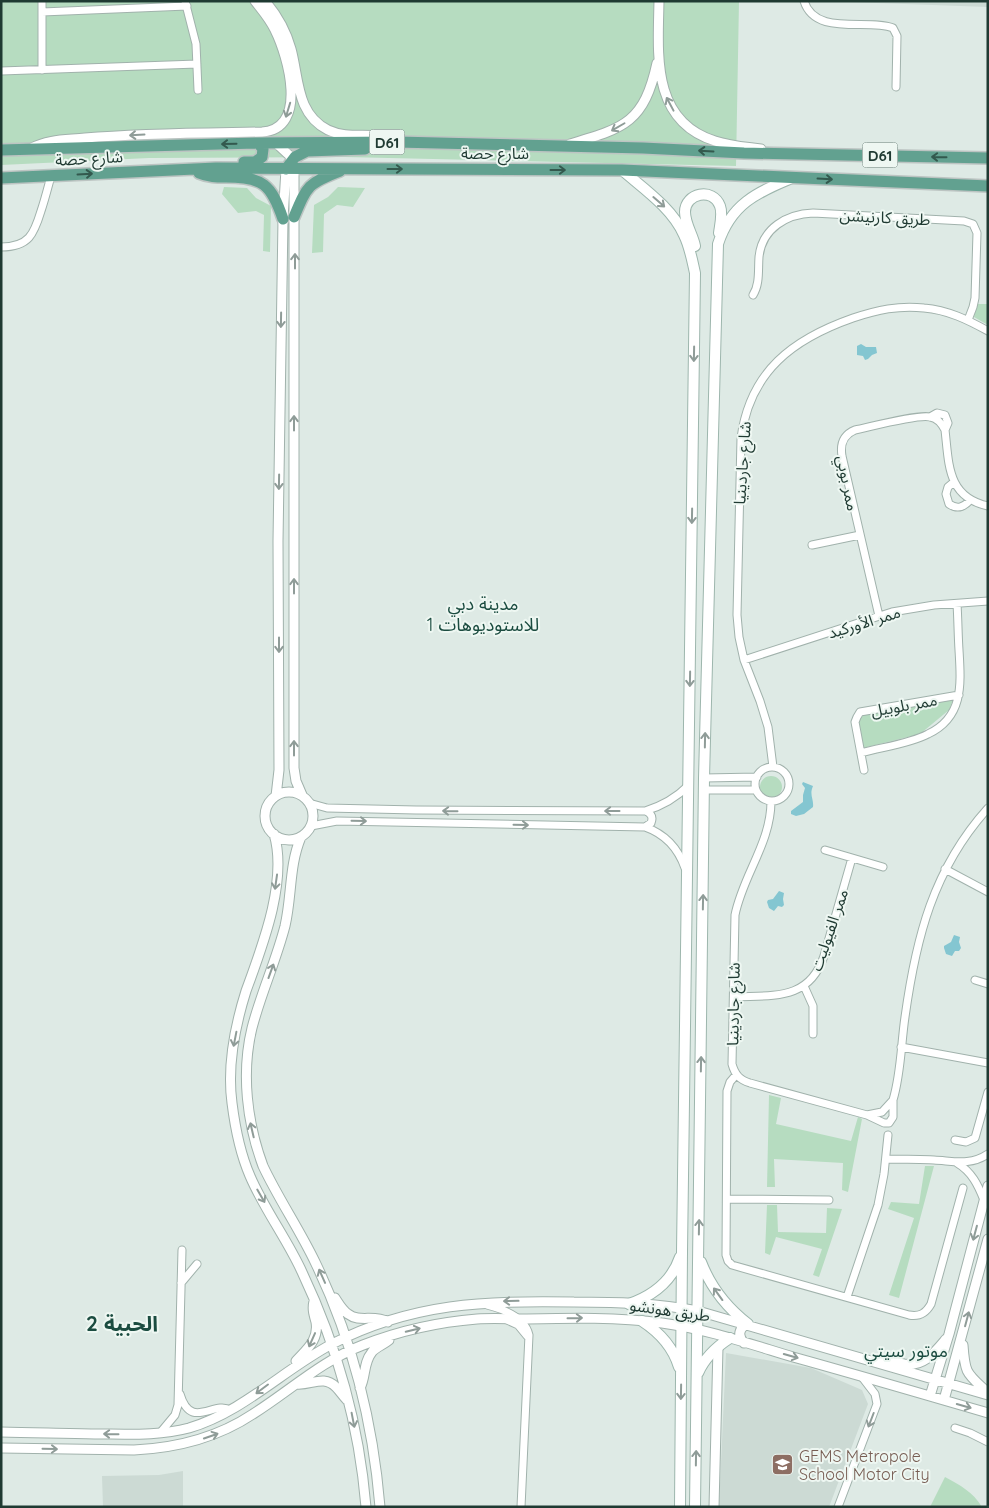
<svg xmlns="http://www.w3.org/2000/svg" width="989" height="1508" font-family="Quicksand,'Noto Sans Arabic',sans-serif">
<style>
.built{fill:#ccdad4}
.green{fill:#b6dcc0}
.water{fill:#84c6d1}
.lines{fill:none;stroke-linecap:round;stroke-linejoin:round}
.minor-casing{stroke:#a1b2ac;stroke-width:9}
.tertiary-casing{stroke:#a1b2ac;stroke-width:11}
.secondary-casing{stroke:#9db6ad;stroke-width:12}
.primary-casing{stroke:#bcc4c2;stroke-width:14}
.minor{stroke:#fff;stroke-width:7}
.tertiary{stroke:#fff;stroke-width:9}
.secondary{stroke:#fff;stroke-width:10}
.primary{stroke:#62a190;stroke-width:11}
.oneway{stroke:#8f9c98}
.oneway2{stroke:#33594e}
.labels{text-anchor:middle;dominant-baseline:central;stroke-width:4;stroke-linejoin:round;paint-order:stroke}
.shield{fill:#eef7f2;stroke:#5d736c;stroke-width:1}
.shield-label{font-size:15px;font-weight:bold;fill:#1f3a32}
.street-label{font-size:16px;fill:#1f3a32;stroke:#eef7f2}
.education-label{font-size:16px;fill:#785e54;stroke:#eef7f2;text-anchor:start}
.neighbourhood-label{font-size:18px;fill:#1b4c40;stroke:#eef7f2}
.district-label{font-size:21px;font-weight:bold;fill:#1b4c40;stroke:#eef7f2}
</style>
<rect width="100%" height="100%" fill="#deeae5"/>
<!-- built -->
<path class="built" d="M821,1h167v6z
M726,1353l85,15 51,22 6,14 -39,103h-110z
M183,1471v36h-80l-1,-31 57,-1z"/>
<!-- green -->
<path class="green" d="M1,1h738l-3,165 -391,-9 -196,1 -148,7z
M224,187l23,1 9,10 15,8 -1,46 -7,-1 1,-36 -8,-4 -18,2 -16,-19z
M338,187l27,1 -12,19 -16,-2 -13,9 -1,38 -11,1 2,-48 14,-8z
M976,304h12v21l-14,-8z
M954,697l-5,13 -29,24 -57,14 -5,-27 4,-6z
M760 787a11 11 0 1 1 22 0a11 11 0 1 1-22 0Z
M769,1095l12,3 -5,26 75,17 7,-24 4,2 -14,73 -6,-2 1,-27 -69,-4 1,28h-8z
M925,1166h9l-35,132 -10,-3 25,-77 -26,-9 3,-7 28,2z
M767,1205h10l1,27 48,1 1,-25 15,1 -23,68 -6,-2 9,-26 -46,-12 -6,18 -5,-2z
M945,1477c15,8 28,15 37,30h-52z"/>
<!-- water -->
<path class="water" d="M861,344l5,3h10l1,6 -5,2 -4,4 -3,1 -2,-4 -6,-1v-9z
M803,782l10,4c-4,9 1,13 0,21l-9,7 -8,2 -5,-2v-3l12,-9v-7l2,-7 -3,-4z
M779,891l5,2 -1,6 1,6 -2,2 -4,-1 -4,5 -5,-3 -2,-6 1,-2 5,-1z
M954,935l6,2 -1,5 2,6 -2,3h-4l-3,5 -6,-2 -2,-6v-2l7,-4z"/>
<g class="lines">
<defs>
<path id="minor" d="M185,1l11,43 2,46
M804,1c11,36 64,17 89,27l4,8 -1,51
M42,12l145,-6
M42,70v-69
M1,71l196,-7
M1,247c28,0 33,-13 40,-36 4,-12 7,-24 10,-35
M753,295c7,-11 5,-25 6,-38 3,-29 28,-43 54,-44l151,8 9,3 4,9 -2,65 -2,9 -5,13
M930,417l7,-4 8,2 3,8 -3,7
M954,482l-6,5 -2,7 3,10c9,6 15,3 21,-4
M812,545l48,-10
M879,616l-37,-160c-2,-12 1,-21 13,-26 15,-3 63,-16 75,-13 8,1 12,7 15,13 4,34 2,67 43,76
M744,660l148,-48 42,-7 54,-4
M861,753c21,-6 48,-9 67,-19 36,-17 33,-50 31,-84 -1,-15 -1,-31 -2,-46
M773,767l-5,-40 -8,-26 -16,-41 -5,-23 -2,-22 4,-177c9,-67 52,-99 112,-120 24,-8 46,-13 71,-10 24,2 44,12 64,23
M755 784a17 17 0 1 1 34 0a17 17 0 1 1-34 0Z
M864,770l-9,-48 2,-5 3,-5 99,-17
M704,778l53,-1
M704,790h52
M771,801c0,42 -28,74 -36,114l-3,149c3,11 8,16 18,19l117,32 15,-3 11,-12c8,-26 8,-56 12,-83 11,-79 28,-148 83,-209
M309,803l18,5 89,2 230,1c6,3 7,7 5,12l-6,4 -308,-6 -26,5
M645,811c17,-5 31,-13 44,-26
M645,827c20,7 33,21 40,41
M825,850l58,17
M945,869l43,23
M975,980l13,4
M804,986l9,20v28
M734,997c39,-2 75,4 90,-41l28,-98
M901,1047l87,16
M736,1075l-6,7 -3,9 -1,164 2,6 4,4 177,50c11,2 17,-2 22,-11l32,-116
M867,1115l17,8h5l4,-6v-16
M955,1140l11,2 9,-4 13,-46
M886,1159c16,0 32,0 48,1 20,1 36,6 54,-6
M957,1163c15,9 21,22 27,37
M727,1199l102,1
M181,1283l16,-19
M847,1297l31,-92 6,-31 4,-39
M487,1305c16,4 38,12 42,30l-8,172
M507,1320l11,5 9,11
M180,1394c11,37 34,6 50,16
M955,1428l15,5 18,9
M160,1433l15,-18 3,-10 4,-155
M838,1507l39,-103 -2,-10 -13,-17"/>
<path id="tertiary" d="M265,1c12,14 21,30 26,48 8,29 5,65 37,81 21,10 44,1 65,9
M659,1c-1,54 -8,120 56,140 15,5 31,6 46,8
M276,143l14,13 4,13v599l2,13 6,14
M570,144c54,-16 74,-21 87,-81
M32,148c16,-9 36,-8 53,-10 59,-5 118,-5 177,-6 47,-3 26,-76 13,-102 -5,-11 -13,-20 -20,-29
M265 816a24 24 0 1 1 48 0a24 24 0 1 1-48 0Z
M276,796l3,-26 -1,-229 5,-322 3,-50
M274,834c14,47 -12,113 -28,157 -11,35 -19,75 -14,112 3,24 8,50 18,73 14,33 37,63 52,96 36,76 57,151 64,235
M301,837c-12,28 -9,59 -16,89 -9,35 -24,67 -33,102 -11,45 -5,95 11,138 16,34 37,64 53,98 36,75 57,159 64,243
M335,1298c4,6 7,12 13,16 12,9 25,0 40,8
M744,1343c-7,-7 -5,-16 4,-19
M963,1345c2,30 4,28 25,48
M296,1361c11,-12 23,-21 20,-39 -2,-7 -4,-13 -2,-21
M877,1361c11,-2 17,1 27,3 20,3 31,-12 42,-25
M296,1384c15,2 27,-10 40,3 4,4 7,9 11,13
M360,1388c6,-11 3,-25 12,-36 4,-5 11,-7 17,-12
M930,1396l19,-62 39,-148
M944,1400l44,-161
M1,1432c32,1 63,1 94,2 32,0 64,2 94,-6 54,-16 94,-58 143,-84 79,-41 155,-44 242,-42 41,0 83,1 124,9l290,84
M1,1448l133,2c43,-2 83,-12 119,-36 38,-24 68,-53 110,-69 36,-14 76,-23 114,-26 17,-1 33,0 50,0 45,-1 90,-2 135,4 45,6 88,21 131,34 65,18 130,37 195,56
M714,1507l4,-160"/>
<path id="secondary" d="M622,170c22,19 50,38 62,65 6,12 8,25 11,38l-13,979 -2,255
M695,246c-2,-11 -10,-22 -10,-34 0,-19 28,-25 35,-6 3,8 0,19 -1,27
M701,1262c10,26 25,45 47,62
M629,1304c23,-8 43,-23 51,-47
M642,1321c17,11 31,26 37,46
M698,1373c7,-16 18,-26 32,-35
M695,1507l9,-729 14,-534c13,-40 38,-51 74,-66"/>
<path id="primary" d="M1,150l257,-7 139,-1 246,6 101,5 244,5
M244,162h11l7,-5 1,-8 -5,-6
M286,169l9,-12 12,-6 58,-2
M199,173c9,4 18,4 27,4 37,0 45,7 57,42
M1,178l215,-10 406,2 366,16
M294,217c13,-31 14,-34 46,-46"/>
</defs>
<!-- minor casing -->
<use href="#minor" class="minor-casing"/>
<!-- tertiary casing -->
<use href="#tertiary" class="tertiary-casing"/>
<!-- secondary casing -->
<use href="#secondary" class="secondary-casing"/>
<!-- primary casing -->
<use href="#primary" class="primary-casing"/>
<!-- minor -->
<use href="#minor" class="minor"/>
<!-- tertiary -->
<use href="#tertiary" class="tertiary"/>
<!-- secondary -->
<use href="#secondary" class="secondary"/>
<!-- primary -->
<use href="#primary" class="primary"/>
</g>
<!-- one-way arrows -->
<defs><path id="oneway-shaft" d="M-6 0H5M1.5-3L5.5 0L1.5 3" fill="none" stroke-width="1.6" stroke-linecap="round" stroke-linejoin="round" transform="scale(1.25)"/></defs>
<g class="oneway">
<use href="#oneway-shaft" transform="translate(670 104) rotate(-118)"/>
<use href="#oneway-shaft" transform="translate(288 110) rotate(107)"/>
<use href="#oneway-shaft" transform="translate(618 127) rotate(150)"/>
<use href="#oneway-shaft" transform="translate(137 135) rotate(177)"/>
<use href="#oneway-shaft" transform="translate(659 202) rotate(41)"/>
<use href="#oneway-shaft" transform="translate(295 261) rotate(-90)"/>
<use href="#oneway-shaft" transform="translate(281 320) rotate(91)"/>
<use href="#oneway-shaft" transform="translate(694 354) rotate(91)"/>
<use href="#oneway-shaft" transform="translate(294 423) rotate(-90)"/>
<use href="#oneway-shaft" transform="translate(279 482) rotate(91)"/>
<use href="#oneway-shaft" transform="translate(692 516) rotate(91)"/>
<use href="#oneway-shaft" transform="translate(294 586) rotate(-90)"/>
<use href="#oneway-shaft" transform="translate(279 645) rotate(90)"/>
<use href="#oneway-shaft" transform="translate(690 679) rotate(91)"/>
<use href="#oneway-shaft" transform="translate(705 740) rotate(-89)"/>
<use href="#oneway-shaft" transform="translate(294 748) rotate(-90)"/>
<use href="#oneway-shaft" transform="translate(450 811) rotate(-179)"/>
<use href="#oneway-shaft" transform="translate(612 811) rotate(180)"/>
<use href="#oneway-shaft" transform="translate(359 821) rotate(1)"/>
<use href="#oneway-shaft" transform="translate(521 825) rotate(1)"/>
<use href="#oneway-shaft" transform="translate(276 882) rotate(98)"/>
<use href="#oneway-shaft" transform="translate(703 902) rotate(-89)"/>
<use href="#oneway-shaft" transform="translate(271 971) rotate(-70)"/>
<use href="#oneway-shaft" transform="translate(235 1039) rotate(101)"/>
<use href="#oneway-shaft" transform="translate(701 1064) rotate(-89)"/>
<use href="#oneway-shaft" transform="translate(252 1130) rotate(-103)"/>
<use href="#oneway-shaft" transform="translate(261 1196) rotate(60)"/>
<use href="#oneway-shaft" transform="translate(699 1227) rotate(-89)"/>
<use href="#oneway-shaft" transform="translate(975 1233) rotate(105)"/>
<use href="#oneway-shaft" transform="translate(322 1276) rotate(-114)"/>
<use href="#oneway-shaft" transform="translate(718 1294) rotate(-126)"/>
<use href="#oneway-shaft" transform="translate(511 1301) rotate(179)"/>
<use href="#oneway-shaft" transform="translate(575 1318) rotate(-1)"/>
<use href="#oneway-shaft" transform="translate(967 1319) rotate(-75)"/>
<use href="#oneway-shaft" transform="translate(413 1330) rotate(-14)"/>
<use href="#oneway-shaft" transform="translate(312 1340) rotate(114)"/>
<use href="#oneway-shaft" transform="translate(791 1356) rotate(16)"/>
<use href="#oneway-shaft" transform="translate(262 1389) rotate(143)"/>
<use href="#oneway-shaft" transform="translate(681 1392) rotate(91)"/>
<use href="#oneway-shaft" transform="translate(964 1406) rotate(16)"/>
<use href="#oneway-shaft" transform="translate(353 1420) rotate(79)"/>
<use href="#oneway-shaft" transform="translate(871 1420) rotate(111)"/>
<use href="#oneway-shaft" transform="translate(111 1434) rotate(-179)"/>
<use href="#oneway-shaft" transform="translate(211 1436) rotate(-19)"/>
<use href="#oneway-shaft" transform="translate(50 1449) rotate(1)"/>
<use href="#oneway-shaft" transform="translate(696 1458) rotate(-89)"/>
</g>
<g class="oneway2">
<use href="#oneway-shaft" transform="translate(229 144) rotate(179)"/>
<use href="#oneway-shaft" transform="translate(706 151) rotate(-177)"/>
<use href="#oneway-shaft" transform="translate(939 157) rotate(-179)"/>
<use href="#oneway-shaft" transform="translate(395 169)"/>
<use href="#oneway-shaft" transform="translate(558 170)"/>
<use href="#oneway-shaft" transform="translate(85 174) rotate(-3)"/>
<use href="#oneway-shaft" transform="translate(825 179) rotate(3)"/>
</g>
<!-- icons -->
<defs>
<symbol id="school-square" viewBox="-11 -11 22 22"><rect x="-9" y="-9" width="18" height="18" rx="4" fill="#8d6e63" stroke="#eef7f2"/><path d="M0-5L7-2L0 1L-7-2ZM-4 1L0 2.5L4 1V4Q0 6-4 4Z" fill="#fff"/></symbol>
</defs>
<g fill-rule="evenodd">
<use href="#school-square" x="770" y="1452" width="25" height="25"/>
</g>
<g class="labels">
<!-- shield labels -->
<g class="shield">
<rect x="369.5" y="129.5" width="35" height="25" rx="4"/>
<rect x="862.5" y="142.5" width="35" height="25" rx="4"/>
</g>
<g class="shield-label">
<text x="387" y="142">D61</text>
<text x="880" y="155">D61</text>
</g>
<!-- street labels -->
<g class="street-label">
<text x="495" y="153">شارع حصة</text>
<text transform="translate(89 158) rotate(-3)">شارع حصة</text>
<text transform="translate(885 217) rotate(3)">طريق كارنيشن</text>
<text transform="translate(742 463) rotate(-86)">شارع جاردينيا</text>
<text transform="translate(848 483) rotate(79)">ممر بوبي</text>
<text transform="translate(864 622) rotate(-17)">ممر الأوركيد</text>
<text transform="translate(904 705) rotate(-10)">ممر بلوبيل</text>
<text transform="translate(829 930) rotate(-71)">ممر الفيوليت</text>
<text transform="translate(733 1004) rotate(-89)">شارع جاردينيا</text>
<text transform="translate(670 1310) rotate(8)">طريق هونشو</text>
</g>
<!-- education labels -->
<g class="education-label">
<text x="799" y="1456">GEMS Metropole<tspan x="799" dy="18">School Motor City</tspan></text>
</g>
<!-- neighbourhood labels -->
<g class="neighbourhood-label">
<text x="483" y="603">مدينة دبي<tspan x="483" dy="21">للاستوديوهات 1</tspan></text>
<text x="906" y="1350">موتور سيتي</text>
</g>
<!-- district labels -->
<g class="district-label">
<text x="122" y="1323">الحبية 2</text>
</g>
</g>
<!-- border -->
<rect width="989" height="1508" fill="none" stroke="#1f3a32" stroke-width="5"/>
</svg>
